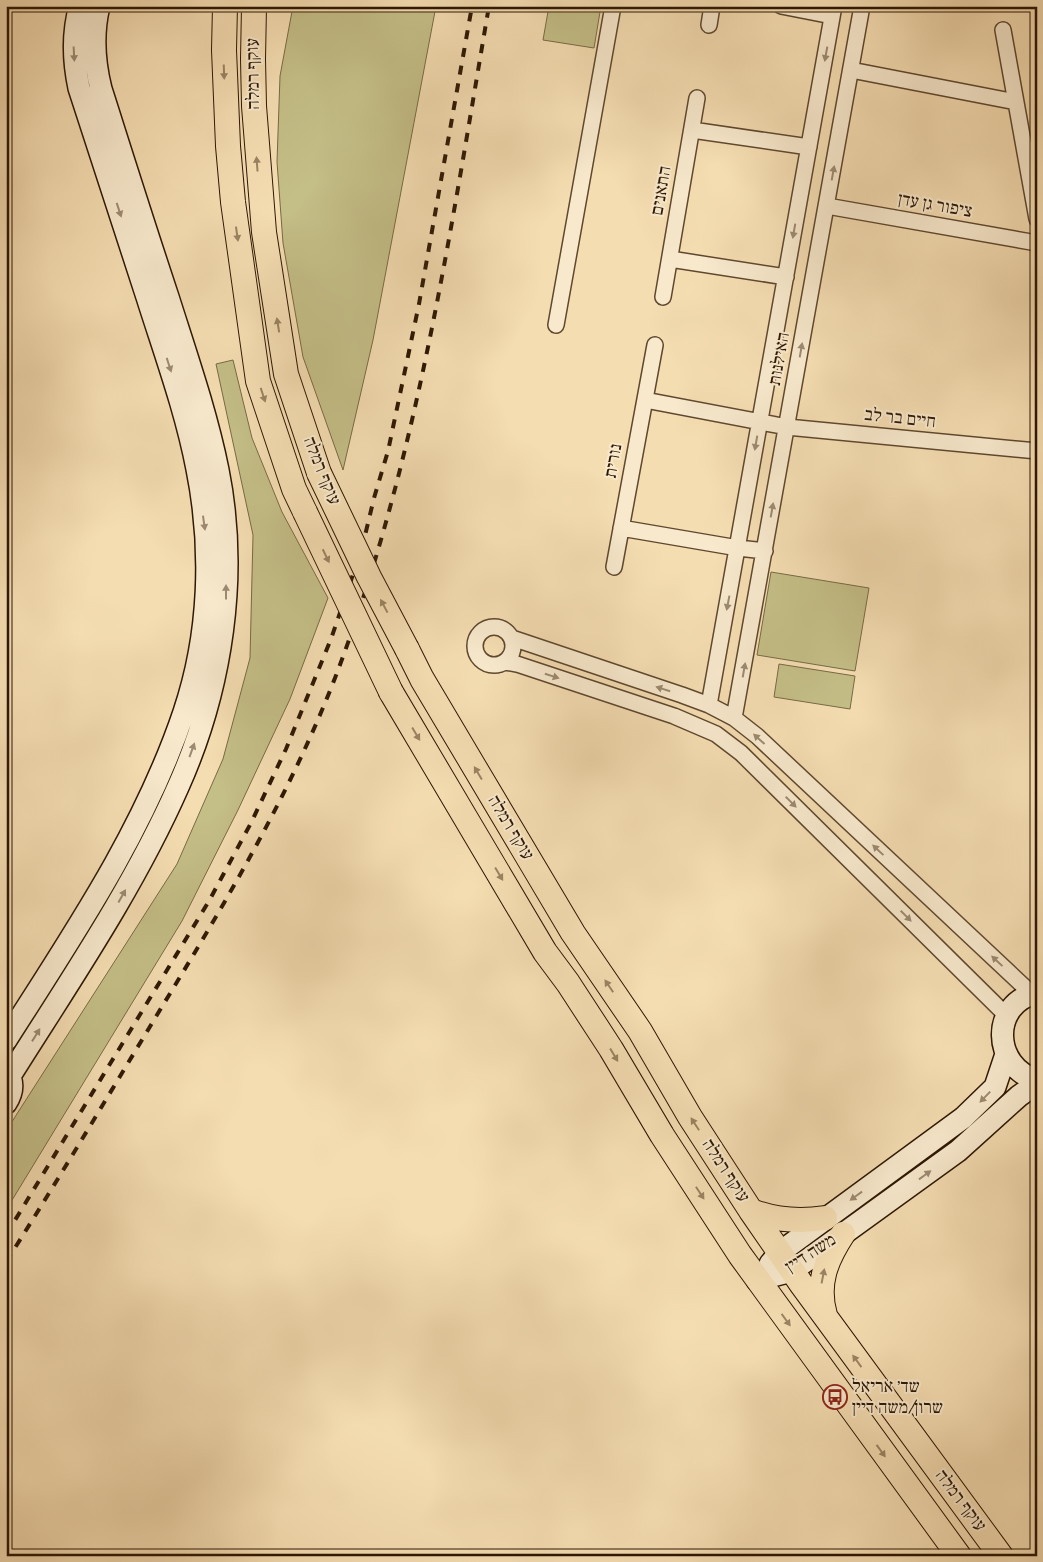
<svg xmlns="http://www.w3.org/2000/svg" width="1043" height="1562" font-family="'IM FELL English','Frank Ruhl Libre',serif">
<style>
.green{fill:#c4be87;stroke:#786a45}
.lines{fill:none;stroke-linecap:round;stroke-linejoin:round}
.street-casing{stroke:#5f482f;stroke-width:18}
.secondary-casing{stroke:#2d1703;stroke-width:24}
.primary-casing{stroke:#2d1703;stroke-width:26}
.street{stroke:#f8e9cd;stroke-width:15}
.secondary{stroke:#f8e9cd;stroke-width:21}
.primary{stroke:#f5ddb2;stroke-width:24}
.rail{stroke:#2d1703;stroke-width:4;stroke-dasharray:9 9;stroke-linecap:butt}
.primary-bridge-casing{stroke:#2d1703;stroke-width:26;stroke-linecap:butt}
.primary-bridge{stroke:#f5ddb2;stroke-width:24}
.oneway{fill:#9d8a72}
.oneway2{fill:#9b8463}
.labels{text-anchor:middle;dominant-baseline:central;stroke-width:4;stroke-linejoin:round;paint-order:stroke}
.street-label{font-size:18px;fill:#2d1703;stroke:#f8e9cd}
.poi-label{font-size:18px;fill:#2d1703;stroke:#f8e9cd;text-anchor:start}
</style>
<rect width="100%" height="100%" fill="#f5ddb2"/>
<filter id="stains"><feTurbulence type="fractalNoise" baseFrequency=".004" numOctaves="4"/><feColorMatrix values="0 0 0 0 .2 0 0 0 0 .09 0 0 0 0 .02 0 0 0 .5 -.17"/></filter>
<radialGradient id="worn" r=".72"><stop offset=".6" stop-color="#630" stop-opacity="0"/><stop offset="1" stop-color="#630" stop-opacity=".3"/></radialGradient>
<!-- green -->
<path class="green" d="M293,6h143l-63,334 -30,130 -40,-113 -20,-114 -6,-81 3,-86z
M549,6h52l-7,42 -51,-8z
M233,360l19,78 30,74 46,86 -38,101 -52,111 -56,111 -176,289v-79l171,-267 46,-105 27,-101 3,-123 -37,-171z
M771,572l98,16 -14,83 -98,-16z
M779,664l76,12 -5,33 -76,-12z"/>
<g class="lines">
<defs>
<path id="street" d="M781,6l51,10
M709,25l3,-19
M1003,30l34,189
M851,70l165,32
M692,130l117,17
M827,206l210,37
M670,259l116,18
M663,297l34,-199
M556,325l57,-319
M645,400l142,27 250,24
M621,528l117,20 27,3
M614,567l41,-222
M475 646a19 19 0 1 1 38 0a19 19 0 1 1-38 0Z
M512,638l170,57 27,10 25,13 23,18 275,258
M505,662l12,2 157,52 42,18 25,19 266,263
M709,705l125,-699
M734,718l128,-712"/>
<path id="secondary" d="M1037,993c-47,10 -45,74 0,87
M6,1040c67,-105 138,-209 178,-328 26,-77 29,-163 13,-243 -11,-58 -32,-115 -50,-172 -23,-69 -45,-139 -68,-209 -6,-28 -7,-54 1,-82
M6,1070c8,11 7,22 0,33
M10,1076c59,-94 123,-187 168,-289 44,-98 61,-212 40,-317 -12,-59 -32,-116 -50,-173 -23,-69 -45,-139 -67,-208 -7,-28 -9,-54 -2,-83
M770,1264l9,-11 184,-135 32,-31 11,-33
M757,1280l35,-9 166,-120 61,-55 18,-13"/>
<path id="primary" d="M225,6l-1,44 4,96 5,56 25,179 36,108 11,23
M254,6l-1,53 1,47 10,126 22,142 33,99
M407,649l15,30 151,254 67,98 50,86 61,94 51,74 199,271
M391,692l154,260 23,31 43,66 51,86 78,120 219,301
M751,1211c24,9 49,11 74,7
M825,1315c-9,-31 1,-55 18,-81"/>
</defs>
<!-- street casing -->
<use href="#street" class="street-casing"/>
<!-- secondary casing -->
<use href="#secondary" class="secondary-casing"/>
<!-- primary casing -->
<use href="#primary" class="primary-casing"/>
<!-- street -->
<use href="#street" class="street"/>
<!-- secondary -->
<use href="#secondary" class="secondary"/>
<!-- primary -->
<use href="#primary" class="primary"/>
<!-- rail -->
<path class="rail" d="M6,1235l203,-334 42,-78 35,-74 45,-110 31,-91 12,-50 14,-47 31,-147 53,-298
M6,1262c54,-85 105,-171 157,-257 64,-105 127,-211 172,-327 82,-215 115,-445 154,-672"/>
<defs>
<path id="primary-bridge" d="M319,473l50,104 38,72
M305,512l86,180"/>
</defs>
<!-- primary-bridge casing -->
<use href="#primary-bridge" class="primary-bridge-casing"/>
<!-- primary-bridge -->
<use href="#primary-bridge" class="primary-bridge"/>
</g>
<!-- one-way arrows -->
<defs><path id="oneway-solid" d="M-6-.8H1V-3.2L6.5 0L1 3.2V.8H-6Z" transform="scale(1.25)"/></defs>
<g class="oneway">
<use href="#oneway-solid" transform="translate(74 54) rotate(87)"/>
<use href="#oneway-solid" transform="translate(826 54) rotate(100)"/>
<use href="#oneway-solid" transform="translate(833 173) rotate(-80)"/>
<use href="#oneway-solid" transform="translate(119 210) rotate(72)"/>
<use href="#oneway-solid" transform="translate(794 231) rotate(100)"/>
<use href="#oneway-solid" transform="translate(801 350) rotate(-80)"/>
<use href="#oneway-solid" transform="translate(169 365) rotate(72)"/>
<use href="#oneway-solid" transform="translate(756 443) rotate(100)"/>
<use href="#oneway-solid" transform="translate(772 510) rotate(-80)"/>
<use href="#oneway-solid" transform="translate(204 523) rotate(82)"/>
<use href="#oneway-solid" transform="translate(226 592) rotate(-90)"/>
<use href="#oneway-solid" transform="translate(728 603) rotate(101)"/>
<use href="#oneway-solid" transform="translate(744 670) rotate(-80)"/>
<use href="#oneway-solid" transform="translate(552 676) rotate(18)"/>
<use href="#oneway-solid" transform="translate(663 689) rotate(-162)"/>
<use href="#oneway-solid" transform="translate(759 739) rotate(-138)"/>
<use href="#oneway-solid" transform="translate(192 750) rotate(-70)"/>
<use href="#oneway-solid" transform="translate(791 802) rotate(45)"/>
<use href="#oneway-solid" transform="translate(878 850) rotate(-137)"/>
<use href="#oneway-solid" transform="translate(122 896) rotate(-61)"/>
<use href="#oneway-solid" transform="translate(906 916) rotate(45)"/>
<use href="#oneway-solid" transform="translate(997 961) rotate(-137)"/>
<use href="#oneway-solid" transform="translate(36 1035) rotate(-58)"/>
<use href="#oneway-solid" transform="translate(985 1097) rotate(134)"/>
<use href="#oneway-solid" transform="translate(925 1175) rotate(-36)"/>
<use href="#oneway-solid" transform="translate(856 1196) rotate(144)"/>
</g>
<g class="oneway2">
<use href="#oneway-solid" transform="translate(224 72) rotate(88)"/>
<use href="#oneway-solid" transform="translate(257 164) rotate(-94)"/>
<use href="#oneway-solid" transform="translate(237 234) rotate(82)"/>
<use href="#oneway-solid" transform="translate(278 325) rotate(-99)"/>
<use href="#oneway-solid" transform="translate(263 395) rotate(72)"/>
<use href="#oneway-solid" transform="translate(326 556) rotate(64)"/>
<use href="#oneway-solid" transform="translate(384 606) rotate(-118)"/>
<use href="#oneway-solid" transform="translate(416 734) rotate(59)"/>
<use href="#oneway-solid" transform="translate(478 773) rotate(-121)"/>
<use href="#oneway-solid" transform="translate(499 874) rotate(59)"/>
<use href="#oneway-solid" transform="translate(609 986) rotate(-124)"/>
<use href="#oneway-solid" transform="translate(614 1055) rotate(59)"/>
<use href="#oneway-solid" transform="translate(695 1124) rotate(-123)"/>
<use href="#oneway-solid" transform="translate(700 1193) rotate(57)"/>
<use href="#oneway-solid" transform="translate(823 1276) rotate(-79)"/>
<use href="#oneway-solid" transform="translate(786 1320) rotate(54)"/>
<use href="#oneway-solid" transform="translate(857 1361) rotate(-126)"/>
<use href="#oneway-solid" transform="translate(881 1451) rotate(54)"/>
</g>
<!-- icons -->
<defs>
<symbol id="bus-ring" viewBox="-11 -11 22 22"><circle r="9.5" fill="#f8e9cd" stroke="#8f2418" stroke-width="1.5"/><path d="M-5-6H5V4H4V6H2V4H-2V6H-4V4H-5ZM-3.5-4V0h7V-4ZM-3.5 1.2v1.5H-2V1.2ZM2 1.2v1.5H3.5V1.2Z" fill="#8f2418"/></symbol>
</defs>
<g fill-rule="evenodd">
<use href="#bus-ring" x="821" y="1383" width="28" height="28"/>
</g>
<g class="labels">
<!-- street labels -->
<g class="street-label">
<text transform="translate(254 74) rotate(-91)">עוקף רמלה</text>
<text transform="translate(662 191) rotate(-80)">התאנים</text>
<text transform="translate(935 206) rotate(10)">ציפור גן עדן</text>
<text transform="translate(780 359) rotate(-80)">האילנות</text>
<text transform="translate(900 419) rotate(6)">חיים בר לב</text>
<text transform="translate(614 461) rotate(-80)">נורית</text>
<text transform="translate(321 471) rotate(68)">עוקף רמלה</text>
<text transform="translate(510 828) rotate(59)">עוקף רמלה</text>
<text transform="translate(725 1171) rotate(57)">עוקף רמלה</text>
<text transform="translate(811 1254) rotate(-33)">משה דיין</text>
<text transform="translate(960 1501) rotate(53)">עוקף רמלה</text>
</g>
<!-- poi labels -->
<g class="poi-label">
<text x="852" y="1387">שד׳ אריאל<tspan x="852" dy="21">שרון/משה דיין</tspan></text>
</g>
</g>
<!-- margin -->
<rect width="1043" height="1562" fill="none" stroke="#f5ddb2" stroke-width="25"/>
<rect x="8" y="8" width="1028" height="1547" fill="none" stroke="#2d1703" stroke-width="2.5"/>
<rect x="12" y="12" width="1018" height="1537" fill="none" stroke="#2d1703"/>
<rect width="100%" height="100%" filter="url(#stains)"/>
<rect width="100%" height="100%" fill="url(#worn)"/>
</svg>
